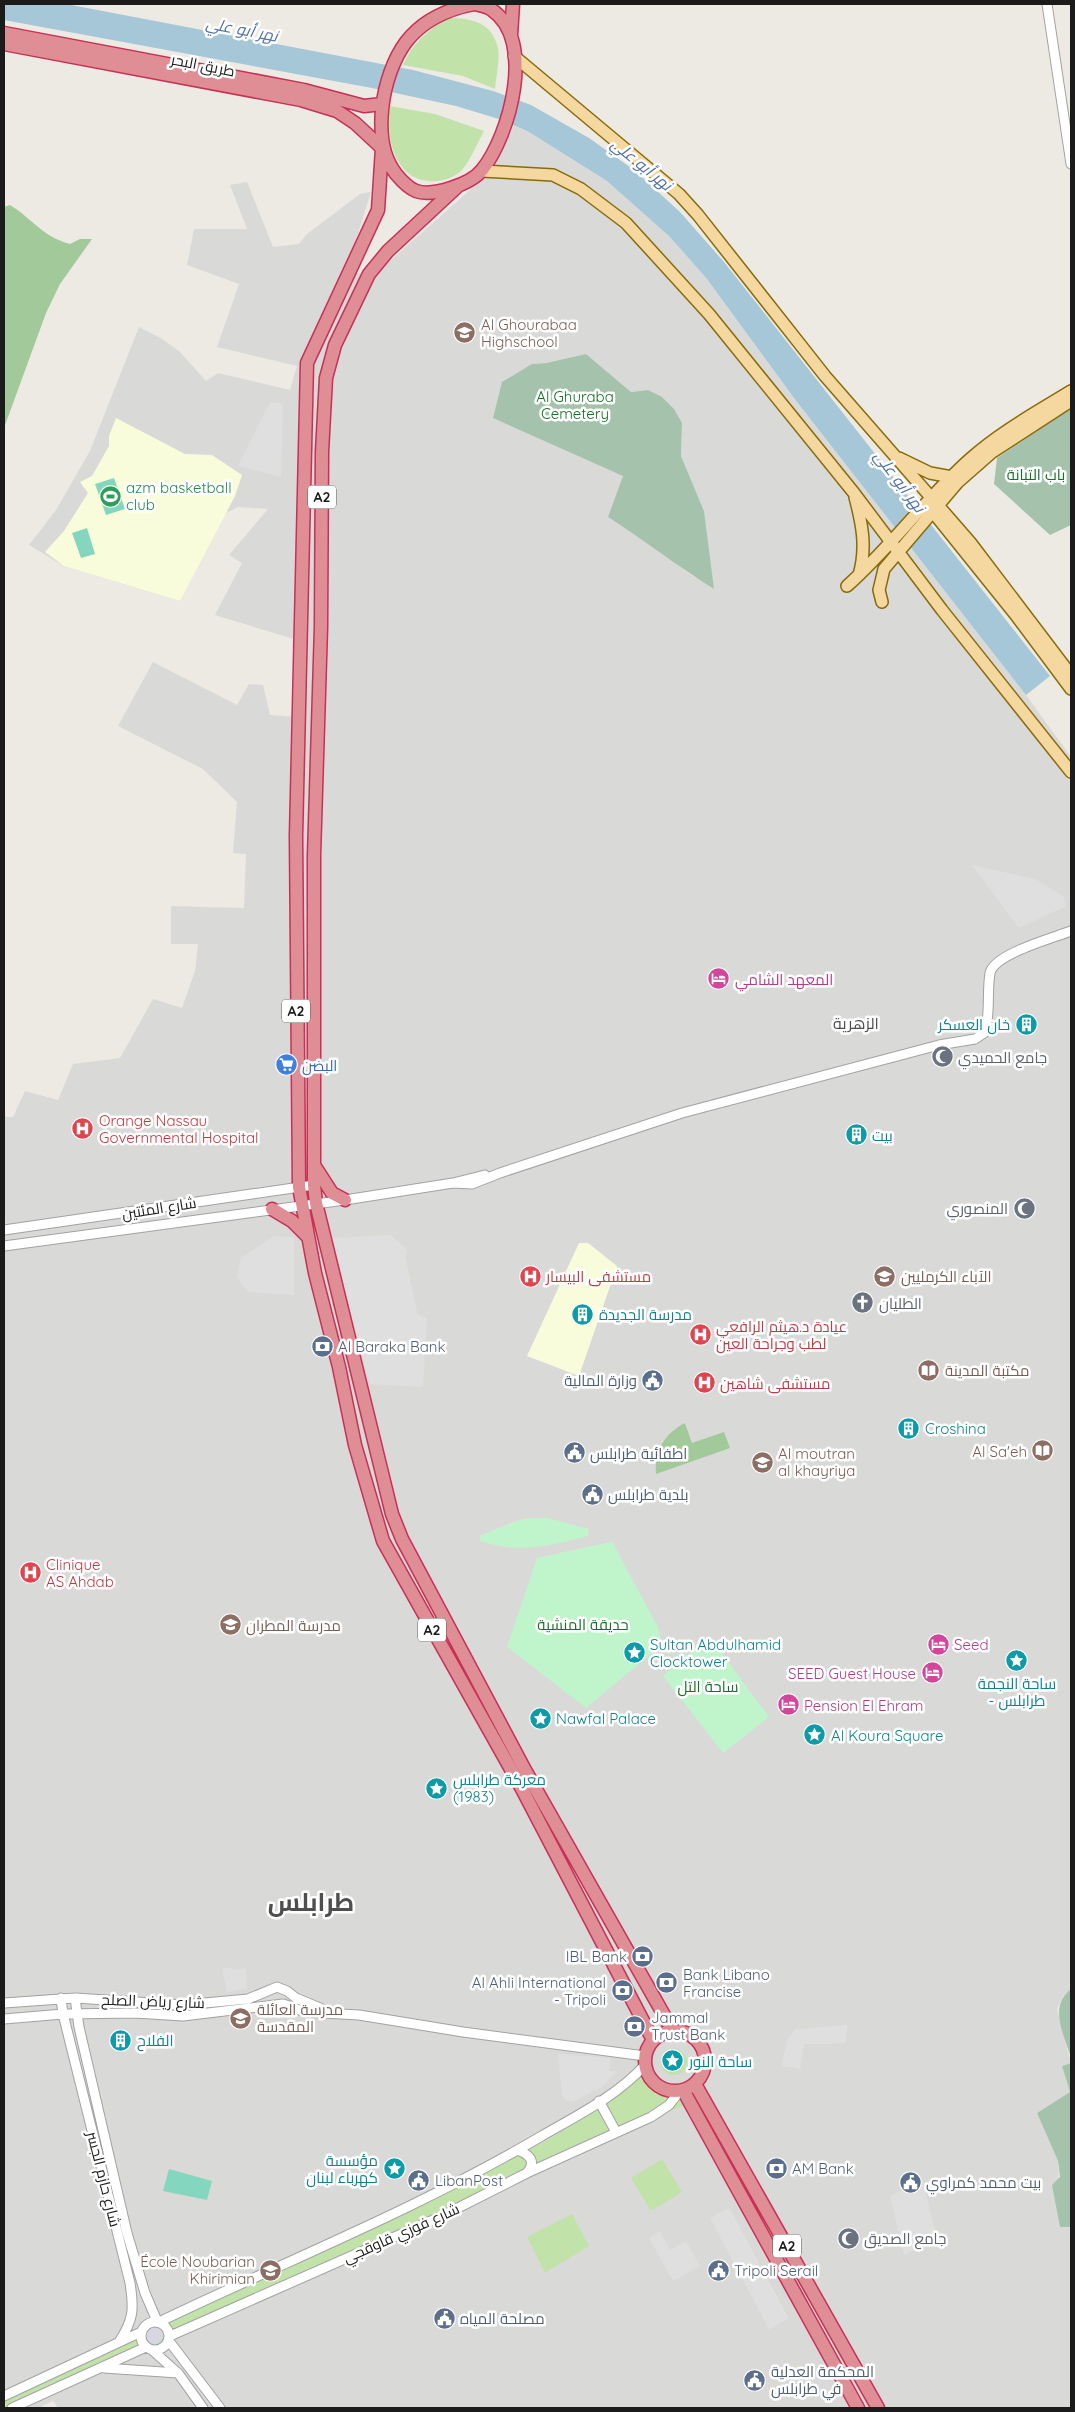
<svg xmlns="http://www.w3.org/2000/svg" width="1075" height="2412" font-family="Quicksand,Cairo,sans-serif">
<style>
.residential{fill:#d9d9d8;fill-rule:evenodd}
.education{fill:#f9fcdb}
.grass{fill:#c1e3aa}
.forest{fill:#a2c999}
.cemetery{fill:#a5c3ac}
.park{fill:#c0f4ca}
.pitch{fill:#85d6bf}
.parking{fill:#dfdfdf}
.plaza{fill:#d7d6e2}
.water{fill:#a5c7d7}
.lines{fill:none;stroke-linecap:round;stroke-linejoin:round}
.minor-casing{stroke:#a2a2a2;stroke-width:11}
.major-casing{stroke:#886b0b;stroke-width:14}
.highway-casing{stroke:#c93055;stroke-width:15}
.minor{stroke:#fff;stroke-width:9}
.major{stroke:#f4d89f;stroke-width:11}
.highway{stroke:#df8e95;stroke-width:12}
.labels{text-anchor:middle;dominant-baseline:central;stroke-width:5;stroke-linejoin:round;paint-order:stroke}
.shield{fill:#fff;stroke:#5f5f5f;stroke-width:1}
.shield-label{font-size:14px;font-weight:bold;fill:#1b1b1b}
.street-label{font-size:15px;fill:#1b1b1b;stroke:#fff}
.education-label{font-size:15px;fill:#785e54;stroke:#fff;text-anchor:start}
.park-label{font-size:15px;fill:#137024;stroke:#fff}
.leisure-label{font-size:15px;fill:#27864d;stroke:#fff;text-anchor:start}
.hotel-label{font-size:15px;fill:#b23c85;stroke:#fff;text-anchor:start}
.culture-label{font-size:15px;fill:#0d838f;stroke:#fff;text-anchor:start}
.worship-label{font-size:15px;fill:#5b616d;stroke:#fff;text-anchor:start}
.shop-label{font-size:15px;fill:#366cbe;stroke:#fff;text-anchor:start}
.health-label{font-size:15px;fill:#be3a42;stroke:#fff;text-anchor:start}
.service-label{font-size:15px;fill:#4e5e75;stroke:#fff;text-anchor:start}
.water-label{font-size:16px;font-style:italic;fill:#5071a3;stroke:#fff}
.neighbourhood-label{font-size:16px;fill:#4e4e4e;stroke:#fff}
.town-label{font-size:25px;font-weight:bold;fill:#4e4e4e;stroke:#fff}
</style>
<rect width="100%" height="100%" fill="#eceae2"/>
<!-- residential -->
<path class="residential" d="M514,126l15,6 78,49 63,56 37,42 90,123 229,293 45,62v1232l-8,7 -6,13 14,54 -9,3 8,26 -33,21 21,48 3,66h10v181h-1013l-5,-7 -15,7h-12l34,-19 634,-290 -38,-16 -12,-11 -65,48 -37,23 -190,85 -348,162v-1273h9l12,-26 33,9 15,-36 47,-6 33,-59 29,9 13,-37 3,-27h-27v-38l73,2 2,-54 -13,-1 4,-51 -34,-33 -85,-43 35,-64 84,43 12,-21 14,1 7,30 29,2 1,-76 -85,-26 27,-52 -13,-8 39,-46 -30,-2 -18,9 -40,85 -116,-35 -35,-21 27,-35 34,-59 49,-124 20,10 20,14 27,30 12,-8 72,17 7,-24 -80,-19 22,-63 -52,-19 7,-36h53l-17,-44 17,-3 26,65 26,-3 8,-10 53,-40 11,-2 -24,76 24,10 99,-88 29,-38zM586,354l45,38 17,-2 34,33 -1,33 23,55 9,77 -25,-15 -36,-28 -44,-28 15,-41 -91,-112 14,-1zM390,1235l17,15 -2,7 12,57zM685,1423l7,20 -36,23 2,-14 16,-22zM531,1518h17l-68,18 37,-15zM612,1542l8,15 -83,1zM847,2025l-2,18 -41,1zM729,2208l59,110 -19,11z"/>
<!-- education -->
<path class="education" d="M116,418l69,36 27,1 30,20 -7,21 -55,105 -116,-35 -19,-14 19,-21 24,-38 -8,-11 12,-6 17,-30v-10z
M579,1243h9l29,23 -38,110 -52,-20z"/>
<!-- grass -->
<path class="grass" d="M448,18c23,0 44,4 50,30 2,12 -2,29 -3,41l-32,-13 -60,-11c9,-21 26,-36 45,-47z
M390,106l45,8 49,17c-6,11 -15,32 -23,40 -9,8 -21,11 -32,10 -35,-2 -44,-46 -39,-75z
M661 2062a13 13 0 1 1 26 0a13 13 0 1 1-26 0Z
M644,2072l13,11 38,17 -635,289 -34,19h-22v-18l348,-162 190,-85 37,-23z
M662,2159l20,33 -31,19 -20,-33z
M572,2214l17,32 -44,27 -18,-36z"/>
<!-- forest -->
<path class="forest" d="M10,205c23,14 31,31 60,39l10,-5h12l-32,45 -14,29 -42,115v-221z
M685,1423l7,20 32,-11 6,16 -74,26c-2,-23 9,-41 29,-51z"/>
<!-- cemetery -->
<path class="cemetery" d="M586,354l45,38 17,-2 14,7 12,12 8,14 -1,33 23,55 10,78c-37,-23 -70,-49 -106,-72l15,-41 -130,-58 9,-36 30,-18 14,-1z
M1071,408v117l-21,10 -56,-51 3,-26z
M1071,1989v69c-7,-24 -23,-51 0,-69z
M1071,2063v164h-11l-8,-42 8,-8 -2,-16 -21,-48 33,-21 -8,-26z"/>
<!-- park -->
<path class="park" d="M531,1518h17l41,11 -1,7c-38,10 -70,18 -108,5v-5l37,-15z
M612,1542l46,85 3,12 -4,10 -71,59 -79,-61 30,-89z
M710,1637l59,80 -46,36 -60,-77z"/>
<!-- pitch -->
<path class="pitch" d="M114,478l11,31 -19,6 -11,-31z
M87,528l8,26 -14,4 -9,-25z
M169,2169l43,12 -5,19 -44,-9z"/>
<!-- parking -->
<path class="parking" d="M270,402l13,2 -2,73 -43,-11z
M972,865l63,14 28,17 3,10 -47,22z
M390,1235l17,15 -2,7 12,57 10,4 -4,69 -53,-3 -40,-146z
M274,1236l20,1v58l-46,-3 -11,-15 4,-19z
M230,1967l3,3 13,-2 1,21 -20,3 -5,-23z
M847,2025l-2,18 -41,1 -4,25 -18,-3 5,-26 9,-11z
M558,2054l53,4 -2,13h8l-15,16 -29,15 -9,-3 -2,-5z
M923,2181l14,58 -33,16 -14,-59z
M729,2208l59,111 -19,10 -59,-111z
M660,2231l10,19 16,-9 14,25 -27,15 -24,-43z"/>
<!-- plaza -->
<path class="plaza" d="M145 2335a9 9 0 1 1 18 0a9 9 0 1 1-18 0Z"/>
<!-- water -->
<path class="water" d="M4,4h62l347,66 80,21 38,14 58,33 45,32 46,42 44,50 326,414 -24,19 -229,-293 -90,-123 -37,-42 -63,-56 -78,-49 -27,-12 -46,-14 -84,-18 -368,-68z"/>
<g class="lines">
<defs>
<path id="minor" d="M1047,4l24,160
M453,1183l19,1 28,-11 182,-60 257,-68 36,-6 9,-6 2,-5c4,-18 1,-37 4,-55 4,-19 63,-35 81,-42
M4,1230l310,-45
M4,1246l341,-46 108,-17 32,-8
M61,1998l2,16 67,269c4,26 4,36 -11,59
M75,1998l4,29 48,206 18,60 12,28
M4,2003l71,-5 108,7 65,-6 29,-12 10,4 9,7 24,10 4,4
M4,2019l59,-5 72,-1 48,3 100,-12 22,8 54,3 104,17 182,24
M599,2101l17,31
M517,2150c12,4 20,11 10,23
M141 2336a14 14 0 1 1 28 0a14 14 0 1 1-28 0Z
M159,2322c127,-61 258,-113 381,-185 36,-21 77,-41 105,-72
M170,2336l272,-120 85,-43 124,-56 18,-12 10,-13
M169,2341l51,67
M152,2350l26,23 25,35
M104,2368l74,5
M4,2396l137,-64
M12,2408l134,-61"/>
<path id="major" d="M514,56l165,138 19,21 127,161 145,166 101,133
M482,171l71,4 28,14 45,34 83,91 145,179 88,117 129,162
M899,458l31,15 22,4
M855,497c7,27 12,50 4,78
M929,507l86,107 56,75
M847,586c44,-39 79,-88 123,-127 30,-27 67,-47 101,-68
M882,602l-3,-12 5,-21 74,-87 33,-29 80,-52"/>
<path id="highway" d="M474,4c5,1 13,2 18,6 44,30 18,125 -10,160 -11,14 -49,27 -66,21 -8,-3 -15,-11 -20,-17 -26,-33 -14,-100 10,-132 17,-22 42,-33 68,-38z
M4,33l300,57 60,16 18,-2
M511,35l2,-31
M4,44l297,56 36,11 18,12 27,25 -4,62 -71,153 -11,473 3,351 16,86 24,94 16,78 28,96 139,248 131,251
M459,185l-71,66 -19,23 -34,71 -9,33 -4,74 -1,175 -7,229v329l2,18 76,311 10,25 123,231 148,261
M314,1165l18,28 13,7
M272,1209l20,12 15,15
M645 2061a30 30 0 1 1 60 0a30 30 0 1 1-60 0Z
M695,2084l183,324
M683,2090l175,318"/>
</defs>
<!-- minor casing -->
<use href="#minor" class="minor-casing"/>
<!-- major casing -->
<use href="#major" class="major-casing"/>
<!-- highway casing -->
<use href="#highway" class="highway-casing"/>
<!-- minor -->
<use href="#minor" class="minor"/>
<!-- major -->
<use href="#major" class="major"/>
<!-- highway -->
<use href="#highway" class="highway"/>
</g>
<!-- icons -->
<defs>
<symbol id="school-disc" viewBox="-11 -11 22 22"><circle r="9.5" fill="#8d6e63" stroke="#fff"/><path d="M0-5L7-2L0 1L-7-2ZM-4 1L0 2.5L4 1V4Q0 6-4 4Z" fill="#fff"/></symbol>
<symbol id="stadium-disc" viewBox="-11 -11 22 22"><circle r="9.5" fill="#2e9e5b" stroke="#fff"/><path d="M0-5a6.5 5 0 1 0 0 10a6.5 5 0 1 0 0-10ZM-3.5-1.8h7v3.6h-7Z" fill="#fff"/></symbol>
<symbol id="hotel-disc" viewBox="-11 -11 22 22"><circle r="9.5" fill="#d1479c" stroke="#fff"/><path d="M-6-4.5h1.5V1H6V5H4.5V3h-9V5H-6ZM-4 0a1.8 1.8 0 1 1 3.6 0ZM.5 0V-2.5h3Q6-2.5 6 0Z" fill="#fff"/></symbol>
<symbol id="building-disc" viewBox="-11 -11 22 22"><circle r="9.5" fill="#0f9aa8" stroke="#fff"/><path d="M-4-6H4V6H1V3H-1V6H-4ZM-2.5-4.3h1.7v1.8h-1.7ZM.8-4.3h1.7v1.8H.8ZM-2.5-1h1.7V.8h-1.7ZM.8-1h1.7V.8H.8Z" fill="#fff"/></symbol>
<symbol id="mosque-disc" viewBox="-11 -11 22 22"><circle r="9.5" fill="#6b7280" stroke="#fff"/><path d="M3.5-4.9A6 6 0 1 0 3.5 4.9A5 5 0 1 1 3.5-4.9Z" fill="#fff"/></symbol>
<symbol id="supermarket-disc" viewBox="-11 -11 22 22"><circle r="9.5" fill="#3f7fe0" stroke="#fff"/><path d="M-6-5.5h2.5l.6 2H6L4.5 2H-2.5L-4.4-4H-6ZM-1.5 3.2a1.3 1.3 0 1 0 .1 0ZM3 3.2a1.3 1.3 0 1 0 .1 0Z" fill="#fff"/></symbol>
<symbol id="hospital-disc" viewBox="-11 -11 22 22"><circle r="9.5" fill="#e0444e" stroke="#fff"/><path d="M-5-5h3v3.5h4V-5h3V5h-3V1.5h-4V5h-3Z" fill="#fff"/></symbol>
<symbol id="church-disc" viewBox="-11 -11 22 22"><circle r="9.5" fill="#6b7280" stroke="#fff"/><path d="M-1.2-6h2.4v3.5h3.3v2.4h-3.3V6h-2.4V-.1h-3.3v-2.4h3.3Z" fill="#fff"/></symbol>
<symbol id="bank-disc" viewBox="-11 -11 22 22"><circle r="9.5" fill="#5c6f8a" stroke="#fff"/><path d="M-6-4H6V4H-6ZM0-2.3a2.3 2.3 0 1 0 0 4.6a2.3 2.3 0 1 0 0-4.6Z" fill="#fff"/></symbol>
<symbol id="library-disc" viewBox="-11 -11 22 22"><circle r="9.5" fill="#8d6e63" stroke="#fff"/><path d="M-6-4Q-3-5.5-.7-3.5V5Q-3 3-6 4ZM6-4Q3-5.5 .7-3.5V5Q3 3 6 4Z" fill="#fff"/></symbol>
<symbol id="civic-disc" viewBox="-11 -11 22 22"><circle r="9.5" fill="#5c6f8a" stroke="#fff"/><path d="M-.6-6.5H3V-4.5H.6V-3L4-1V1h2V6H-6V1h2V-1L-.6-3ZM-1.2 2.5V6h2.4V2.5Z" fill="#fff"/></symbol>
<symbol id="sight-disc" viewBox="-11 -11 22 22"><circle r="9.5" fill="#0f9aa8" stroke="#fff"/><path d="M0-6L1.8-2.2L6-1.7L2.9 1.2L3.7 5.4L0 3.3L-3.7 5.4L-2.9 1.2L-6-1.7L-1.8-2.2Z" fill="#fff"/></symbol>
</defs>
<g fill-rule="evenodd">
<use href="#school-disc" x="452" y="320" width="25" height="25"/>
<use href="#stadium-disc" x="98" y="484" width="25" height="25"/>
<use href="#hotel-disc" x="706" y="966" width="25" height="25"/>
<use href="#building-disc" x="1014" y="1012" width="25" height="25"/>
<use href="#mosque-disc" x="930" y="1044" width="25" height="25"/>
<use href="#supermarket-disc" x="274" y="1052" width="25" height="25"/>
<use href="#hospital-disc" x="70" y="1116" width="25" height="25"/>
<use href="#building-disc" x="844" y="1122" width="25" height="25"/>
<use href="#mosque-disc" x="1012" y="1196" width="25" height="25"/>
<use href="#hospital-disc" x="518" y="1264" width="25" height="25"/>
<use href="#school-disc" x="872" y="1264" width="25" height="25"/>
<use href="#church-disc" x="850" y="1290" width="25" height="25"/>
<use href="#building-disc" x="570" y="1302" width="25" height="25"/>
<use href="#hospital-disc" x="688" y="1322" width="25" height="25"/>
<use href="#bank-disc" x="310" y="1334" width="25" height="25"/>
<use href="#library-disc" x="916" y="1358" width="25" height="25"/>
<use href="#civic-disc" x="640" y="1368" width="25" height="25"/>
<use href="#hospital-disc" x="692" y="1370" width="25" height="25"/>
<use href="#building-disc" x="896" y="1416" width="25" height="25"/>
<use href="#library-disc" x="1030" y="1438" width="25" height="25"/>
<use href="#civic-disc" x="562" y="1440" width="25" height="25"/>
<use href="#school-disc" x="750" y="1450" width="25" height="25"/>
<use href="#civic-disc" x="580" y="1482" width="25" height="25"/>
<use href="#hospital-disc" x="18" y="1560" width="25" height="25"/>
<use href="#school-disc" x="218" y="1612" width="25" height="25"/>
<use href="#hotel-disc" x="926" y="1632" width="25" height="25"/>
<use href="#sight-disc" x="622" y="1640" width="25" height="25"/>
<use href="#sight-disc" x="1004" y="1648" width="25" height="25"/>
<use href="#hotel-disc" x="920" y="1660" width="25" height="25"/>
<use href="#hotel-disc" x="776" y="1692" width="25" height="25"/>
<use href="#sight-disc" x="528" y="1706" width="25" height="25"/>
<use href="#sight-disc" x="802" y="1722" width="25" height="25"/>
<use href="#sight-disc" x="424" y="1776" width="25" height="25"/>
<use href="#bank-disc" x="630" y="1944" width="25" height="25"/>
<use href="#bank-disc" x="654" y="1970" width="25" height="25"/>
<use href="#bank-disc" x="610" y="1978" width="25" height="25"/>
<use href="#school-disc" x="228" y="2006" width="25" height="25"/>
<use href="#bank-disc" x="622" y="2014" width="25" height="25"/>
<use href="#building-disc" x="108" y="2028" width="25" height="25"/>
<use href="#sight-disc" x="660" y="2048" width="25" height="25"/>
<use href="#bank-disc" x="764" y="2156" width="25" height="25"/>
<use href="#sight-disc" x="382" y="2156" width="25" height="25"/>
<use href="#civic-disc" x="406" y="2168" width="25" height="25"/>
<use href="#civic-disc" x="898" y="2170" width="25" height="25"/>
<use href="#mosque-disc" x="836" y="2226" width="25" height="25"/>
<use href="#school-disc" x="258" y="2258" width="25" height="25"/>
<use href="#civic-disc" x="706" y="2258" width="25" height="25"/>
<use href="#civic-disc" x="432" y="2306" width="25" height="25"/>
<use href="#civic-disc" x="742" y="2368" width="25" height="25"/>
</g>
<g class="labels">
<!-- shield labels -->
<g class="shield">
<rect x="308" y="485.5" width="28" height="23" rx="4"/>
<rect x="282" y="999.5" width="28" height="23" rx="4"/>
<rect x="418" y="1618.5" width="28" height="23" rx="4"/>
<rect x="773" y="2234.5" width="28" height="23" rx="4"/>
</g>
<g class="shield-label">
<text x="322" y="497">A2</text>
<text x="296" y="1011">A2</text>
<text x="432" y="1630">A2</text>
<text x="787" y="2246">A2</text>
</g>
<!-- street labels -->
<g class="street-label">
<text transform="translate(203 65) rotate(11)">طريق البحر</text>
<text transform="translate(159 1208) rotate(-9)">شارع المئتين</text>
<text transform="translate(153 2001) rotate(2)">شارع رياض الصلح</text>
<text transform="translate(104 2179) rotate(76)">شارع حازم الجسر</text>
<text transform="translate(401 2233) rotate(-24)">شارع فوزي قاوقجي</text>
</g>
<!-- education labels -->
<g class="education-label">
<text x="481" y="324">Al Ghourabaa<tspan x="481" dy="17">Highschool</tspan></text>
<text x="901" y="1276">الآباء الكرمليين</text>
<text x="945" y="1370">مكتبة المدينة</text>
<text x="1027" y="1451" text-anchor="end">Al Sa'eh</text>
<text x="778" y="1453">Al moutran<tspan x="778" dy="17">al khayriya</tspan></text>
<text x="246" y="1625">مدرسة المطران</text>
<text x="257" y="2009">مدرسة العائلة<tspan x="257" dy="17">المقدسة</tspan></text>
<text x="255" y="2261" text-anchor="end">École Noubarian<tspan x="255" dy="17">Khirimian</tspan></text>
</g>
<!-- park labels -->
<g class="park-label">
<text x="575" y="396">Al Ghuraba<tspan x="575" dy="17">Cemetery</tspan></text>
<text x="1036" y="474">باب التبانة</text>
<text x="583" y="1624">حديقة المنشية</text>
<text x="708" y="1686">ساحة التل</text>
</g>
<!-- leisure labels -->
<g class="leisure-label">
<text x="126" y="487">azm basketball<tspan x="126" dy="17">club</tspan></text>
</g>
<!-- hotel labels -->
<g class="hotel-label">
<text x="735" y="979">المعهد الشامي</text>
<text x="954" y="1644">Seed</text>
<text x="916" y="1673" text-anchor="end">SEED Guest House</text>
<text x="804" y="1705">Pension El Ehram</text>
</g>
<!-- culture labels -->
<g class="culture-label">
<text x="1010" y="1024" text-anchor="end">خان العسكر</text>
<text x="872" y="1135">بيت</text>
<text x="599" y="1314">مدرسة الجديدة</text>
<text x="925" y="1428">Croshina</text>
<text x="650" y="1644">Sultan Abdulhamid<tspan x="650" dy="17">Clocktower</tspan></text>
<text x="1017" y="1683" text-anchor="middle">ساحة النجمة<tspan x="1017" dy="17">- طرابلس</tspan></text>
<text x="556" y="1718">Nawfal Palace</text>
<text x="831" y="1735">Al Koura Square</text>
<text x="453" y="1779">معركة طرابلس<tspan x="453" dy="17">(1983)</tspan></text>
<text x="137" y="2040">الفلاح</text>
<text x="689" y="2061">ساحة النور</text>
<text x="378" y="2160" text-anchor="end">مؤسسة<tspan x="378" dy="17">كهرباء لبنان</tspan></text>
</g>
<!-- worship labels -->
<g class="worship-label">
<text x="958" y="1057">جامع الحميدي</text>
<text x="1008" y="1208" text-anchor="end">المنصوري</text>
<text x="879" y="1303">الطليان</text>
<text x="864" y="2238">جامع الصديق</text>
</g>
<!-- shop labels -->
<g class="shop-label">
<text x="302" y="1065">البضن</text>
</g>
<!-- health labels -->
<g class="health-label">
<text x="99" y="1120">Orange Nassau<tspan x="99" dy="17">Governmental Hospital</tspan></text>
<text x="546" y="1276">مستشفی البيسار</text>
<text x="716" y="1326">عيادة د.هيثم الرافعي<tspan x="716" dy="17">لطب وجراحة العين</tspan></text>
<text x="720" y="1383">مستشفى شاهين</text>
<text x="46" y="1564">Clinique<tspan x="46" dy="17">AS Ahdab</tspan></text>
</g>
<!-- service labels -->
<g class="service-label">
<text x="338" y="1346">Al Baraka Bank</text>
<text x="637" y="1380" text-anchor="end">وزارة المالية</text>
<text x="590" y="1453">اطفائية طرابلس</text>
<text x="608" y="1494">بلدية طرابلس</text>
<text x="627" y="1956" text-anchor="end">IBL Bank</text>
<text x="683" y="1974">Bank Libano<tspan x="683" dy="17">Francise</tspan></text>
<text x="606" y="1982" text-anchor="end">Al Ahli International<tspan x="606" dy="17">- Tripoli</tspan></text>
<text x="651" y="2017">Jammal<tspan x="651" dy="17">Trust Bank</tspan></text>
<text x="792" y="2168">AM Bank</text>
<text x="435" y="2180">LibanPost</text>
<text x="926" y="2182">بيت محمد كمراوي</text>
<text x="734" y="2270">Tripoli Serail</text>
<text x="460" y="2318">مصلحة المياه</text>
<text x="771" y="2371">المحكمة العدلية<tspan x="771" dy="17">في طرابلس</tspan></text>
</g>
<!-- water labels -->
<g class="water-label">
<text transform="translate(242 29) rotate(11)">نهر أبو علي</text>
<text transform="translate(642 164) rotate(39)">نهر أبو علي</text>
<text transform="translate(900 481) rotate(53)">نهر أبو علي</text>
</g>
<!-- neighbourhood labels -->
<g class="neighbourhood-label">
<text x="856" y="1023">الزهرية</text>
</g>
<!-- town labels -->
<g class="town-label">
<text x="311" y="1901">طرابلس</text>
</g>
</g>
<!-- border -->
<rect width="1075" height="2412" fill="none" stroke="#1b1b1b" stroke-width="10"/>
</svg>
